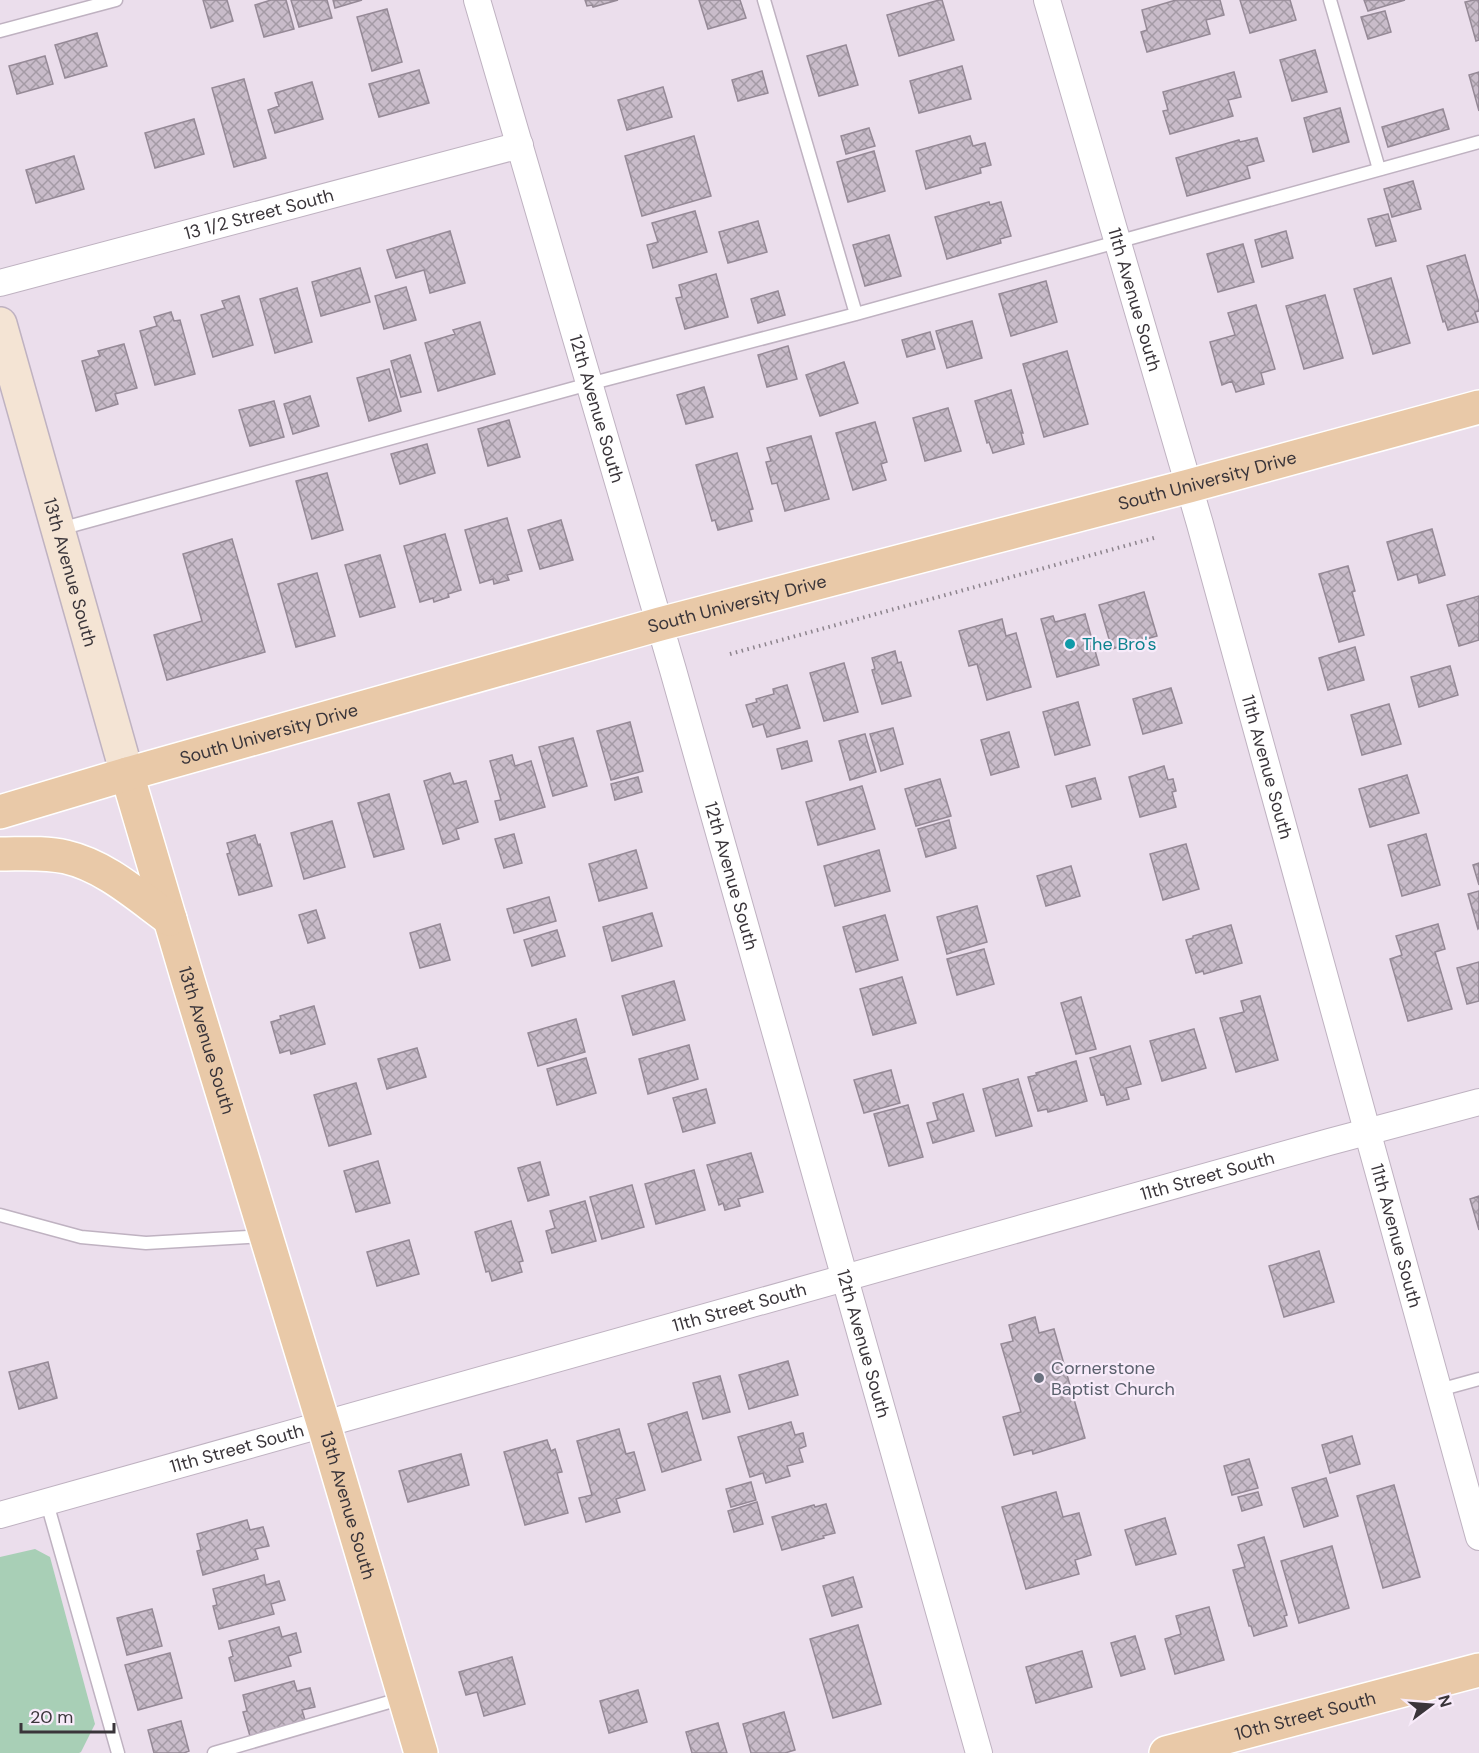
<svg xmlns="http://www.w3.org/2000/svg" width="1479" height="1753" font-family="'DM Sans',sans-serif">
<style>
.park{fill:#a8cfb6}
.building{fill:url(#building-cross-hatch);stroke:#958996;stroke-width:1.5}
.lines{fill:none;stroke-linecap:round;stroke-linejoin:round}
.service-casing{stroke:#bfb2c1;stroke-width:15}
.minor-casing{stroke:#bfb2c1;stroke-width:28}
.secondary-casing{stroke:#bfb2c1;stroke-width:36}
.primary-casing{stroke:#fff;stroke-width:36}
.path{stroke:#8d848d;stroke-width:4;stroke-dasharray:1.5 4.5;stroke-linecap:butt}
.service{stroke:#fff;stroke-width:12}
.minor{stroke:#fff;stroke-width:26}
.secondary{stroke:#f4e4d4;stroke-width:33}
.primary{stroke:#e9c9a8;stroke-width:33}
.culture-dot{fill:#0f9aa8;stroke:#f8ebfa;stroke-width:2}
.worship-dot{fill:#6b7280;stroke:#f8ebfa;stroke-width:2}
.labels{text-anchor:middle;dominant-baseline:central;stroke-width:4.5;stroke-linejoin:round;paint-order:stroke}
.street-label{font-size:18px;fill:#3a353a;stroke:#f8ebfa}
.culture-label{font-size:18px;fill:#0d838f;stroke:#f8ebfa;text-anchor:start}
.worship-label{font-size:18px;fill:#5b616d;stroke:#f8ebfa;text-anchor:start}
</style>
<defs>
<pattern id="building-cross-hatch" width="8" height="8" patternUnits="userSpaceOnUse" patternTransform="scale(1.5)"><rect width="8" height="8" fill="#c9bcca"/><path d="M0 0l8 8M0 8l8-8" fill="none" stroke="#a49aa5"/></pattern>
</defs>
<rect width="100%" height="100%" fill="#ebdeec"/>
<!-- park -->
<path class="park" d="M35,1549l15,8 45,167 -14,28 -2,1h-79v-196z"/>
<!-- building -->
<path class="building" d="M203,0h24l6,21 -22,7z
M271,0h15l8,29 -30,8 -9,-32z
M291,0h36l5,18 -33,9z
M333,0h29l-27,8z
M585,0h33l-25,7 -1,-2 -5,1z
M699,0h41l6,18 -38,11z
M939,0h3l12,40 -55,16 -12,-41z
M1176,0h44l4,15 -18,5 4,14 -63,18 -6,-20 6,-2 -5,-20z
M1240,0h50l6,20 -46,13z
M1364,0h41l-37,11z
M1474,0h5v40l-3,1 -11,-39z
M387,9l15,53 -30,9 -15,-54z
M1385,11l6,21 -23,7 -7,-22z
M97,33l10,33 -42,12 -10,-33z
M846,45l12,40 -39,11 -12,-40z
M1315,50l12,42 -35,9 -12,-41z
M45,56l8,28 -36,10 -8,-28z
M962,66l9,33 -52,14 -9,-32z
M419,70l10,33 -50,14 -10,-33z
M762,71l6,22 -30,8 -6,-21z
M1234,72l7,25 -13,3 5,16 -63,18 -7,-23 5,-1 -5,-18z
M1479,72v39l-10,-36z
M244,79l22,79 -32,9 -22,-79z
M312,82l11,37 -48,14 -7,-23 11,-4 -4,-13z
M663,87l9,30 -45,13 -9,-30z
M1340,108l9,34 -36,10 -9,-34z
M1443,109l6,20 -61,18 -6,-20z
M194,119l10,35 -49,14 -10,-35z
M869,128l6,18 -29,8 -5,-18z
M694,136l17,60 -69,20 -17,-60z
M970,136l3,10 12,-3 6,22 -11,3 1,5 -55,16 -10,-38z
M1257,138l7,23 -17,5 3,12 -63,18 -11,-38 63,-18 1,2z
M874,151l11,40 -37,11 -11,-40z
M74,156l10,33 -48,14 -10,-33z
M1413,181l8,28 -29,8 -8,-28z
M989,202l1,3 11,-3 10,34 -11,3 1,4 -54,16 -12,-42z
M695,211l12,41 -54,16 -6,-23 11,-3 -6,-19z
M1388,214l8,27 -20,5 -8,-27z
M758,221l9,31 -39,11 -9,-31z
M450,231l15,52 -35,10 -6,-23 -28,8 -9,-28z
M1286,231l7,27 -31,9 -7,-27z
M889,235l12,41 -36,10 -12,-41z
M1243,244l11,38 -36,10 -11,-38z
M1465,255l14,48v8l-4,1 3,10 -30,8 -3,-9 -2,1 -16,-56z
M360,268l10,34 -49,14 -9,-34z
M716,274l12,43 -43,12 -9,-31 6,-1 -3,-12z
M1391,278l19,65 -37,11 -19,-65z
M1046,281l11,41 -46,14 -12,-42z
M406,287l10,33 -32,9 -9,-33z
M297,288l15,54 -37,11 -15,-54z
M778,291l7,24 -27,8 -7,-24z
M1325,295l18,63 -39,11 -18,-63z
M239,296l14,49 -40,12 -12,-42 24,-7 -3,-7z
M1256,305l19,64 -14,4 3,11 -28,8 -4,-11 -10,4 -12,-43 25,-7 -7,-22z
M171,312l3,9 6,-1 15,54 -40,11 -15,-54 17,-5 -3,-9z
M972,321l10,37 -35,10 -11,-37z
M480,322l15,52 -57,17 -13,-48 30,-9 -2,-4z
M930,332l5,17 -28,8 -5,-17z
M124,344l13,44 -22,6 3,10 -22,7 -14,-50 18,-5 -2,-5z
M788,346l9,33 -30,8 -9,-32z
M1067,351l21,73 -44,13 -21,-73z
M410,355l11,37 -20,5 -10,-36z
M844,362l14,41 -38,13 -14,-41z
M389,369l12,42 -32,10 -12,-43z
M704,387l9,30 -27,7 -9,-29z
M1011,390l12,43h-2l3,11 -31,9 -4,-11 -2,1 -12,-42z
M310,396l9,30 -26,8 -9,-30z
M274,401l10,36 -34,9 -11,-36z
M948,408l13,43 -36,10 -12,-43z
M509,420l11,37 -32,9 -10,-37z
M875,422l12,40 -6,2 5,16 -33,10 -17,-57z
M811,436l18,63 -44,12 -8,-28 -5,1 -6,-22 5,-1 -4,-13z
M427,444l8,29 -35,11 -9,-30z
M737,453l16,56 -4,1 3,11 -34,9 -3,-10 -3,1 -16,-56z
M327,473l16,57 -31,9 -16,-58z
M507,518l15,53 -15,4 2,5 -15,4 -1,-5 -13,4 -15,-53z
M561,520l12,40 -33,9 -12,-39z
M1432,529l13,46 -26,8 -2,-9 -19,6 -11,-38z
M445,534l16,56 -13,4 1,3 -15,5 -1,-4 -13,4 -16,-56z
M232,539l33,113 -98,28 -13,-45 48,-14 -19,-67z
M380,555l15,52 -35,10 -15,-52z
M1348,566l7,25 -3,1 12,43 -25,7 -20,-68z
M317,573l18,63 -39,11 -18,-63z
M1144,592l13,44 -45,13 -13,-44z
M1479,596v44l-20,6 -12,-41z
M1085,614l14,51 -42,12 -16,-58 12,-3 2,6z
M1002,619l4,17 10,-3 15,54 -44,13 -10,-36 -8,2 -10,-35z
M1355,647l9,33 -36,10 -9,-32z
M895,651l3,12 3,-1 10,34 -29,8 -10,-34 3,-1 -3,-11z
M844,663l14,49 -34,9 -14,-48z
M1450,666l8,29 -39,12 -8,-30z
M787,685l13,43 -33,9 -4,-13 -10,3 -7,-22 11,-3 -1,-3 18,-5 -1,-5z
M1171,688l11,35 -39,11 -10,-35z
M1078,702l12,43 -35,10 -12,-43z
M1389,704l12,40 -39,11 -11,-40z
M630,722l13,49 -32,9 -14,-49z
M893,728l10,36 -22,7 -11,-37z
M1009,732l10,35 -28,8 -10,-35z
M865,734l11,38 -26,8 -11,-39z
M573,738l14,48 -34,10 -14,-49z
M807,741l5,20 -30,8 -5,-20z
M512,755l3,11 16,-5 14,46 -45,13 -5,-19 6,-1 -11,-39z
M1164,766l4,14 5,-1 3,12 -4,1 4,15 -36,10 -11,-40z
M450,773l4,11 12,-3 12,41 -22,7 3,10 -16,5 -19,-63z
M1407,775l12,38 -49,14 -11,-38z
M638,777l4,15 -27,8 -4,-16z
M1095,778l6,21 -29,8 -6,-21z
M940,779l11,37 -35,10 -11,-37z
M862,786l13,43 -57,16 -12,-43z
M389,794l15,55 -30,8 -16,-54z
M949,820l7,28 -30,9 -8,-28z
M332,821l13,46 -41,12 -13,-46z
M514,834l8,29 -18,5 -9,-29z
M1426,834l14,51 -38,11 -14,-51z
M255,835l3,10 2,-1 12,42 -33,9 -12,-41 3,-1 -3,-10z
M1186,844l13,45 -36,11 -13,-46z
M636,850l11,38 -48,13 -10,-37z
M879,850l11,41 -55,15 -11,-40z
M1479,863v22l-6,-20z
M1071,866l9,30 -34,10 -9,-30z
M1479,891v37l-1,1 -10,-35z
M549,897l7,24 -42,12 -7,-24z
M977,906l10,36 -40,12 -10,-37z
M316,910l9,28 -17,5 -9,-28z
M652,913l10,33 -50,15 -9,-34z
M885,915l13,45 -42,12 -13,-45z
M440,924l10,36 -30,8 -10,-35z
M1438,924l7,25 -10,3 17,57 -44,12 -18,-62 12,-4 -6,-19z
M1231,925l11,38 -38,11 -1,-3 -7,2 -10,-33 7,-2v-2z
M557,930l8,26 -33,10 -8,-26z
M984,949l10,35 -37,11 -10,-36z
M1479,962v39l-12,3 -10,-36z
M902,977l14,46 -43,12 -13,-46z
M674,981l11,39 -52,15 -11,-39z
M1260,996l18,64 -42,12 -16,-54 24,-6 -3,-11z
M1081,997l15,52 -20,5 -15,-51z
M314,1006l11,38 -34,10 -1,-4 -10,3 -9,-31 10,-3 -1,-3z
M576,1019l9,33 -47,14 -10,-33z
M1194,1029l12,39 -44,13 -12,-40z
M689,1045l9,34 -50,15 -9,-35z
M1130,1046l11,38 -15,4 3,11 -22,6 -3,-11 -3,1 -11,-37z
M417,1048l9,29 -39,12 -9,-30z
M586,1058l10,35 -39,12 -10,-36z
M1076,1061l11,40 -39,11 -1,-3 -9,2 -10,-34 9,-2 -1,-2z
M891,1070l9,33 -36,10 -10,-33z
M1018,1079l14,47 -36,10 -13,-47z
M356,1083l15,51 -42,12 -15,-51z
M706,1089l9,34 -32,9 -10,-34z
M963,1094l11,37 -41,12 -6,-20 11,-3 -5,-17z
M908,1105l15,52 -34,9 -15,-52z
M751,1153l12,39 -25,7 2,7 -15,4 -2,-7 -4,2 -12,-40z
M378,1161l12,42 -34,9 -12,-41z
M540,1162l9,33 -21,6 -10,-33z
M694,1170l11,40 -49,14 -11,-40z
M632,1185l12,42 -42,12 -12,-42z
M1479,1196v34l-9,-31z
M585,1201l11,40 -44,12 -6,-22 9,-3 -5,-17z
M511,1221l12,40 -4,1 3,10 -30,9 -3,-10 -3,1 -11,-40z
M409,1240l10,34 -42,12 -10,-34z
M1319,1251l15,51 -50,15 -15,-51z
M1035,1317l4,16 15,-4 31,109 -52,16 -1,-4 -18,5 -11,-38 18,-5 -20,-68 12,-3 -4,-16z
M788,1361l10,34 -49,14 -10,-34z
M48,1362l9,36 -38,11 -10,-37z
M720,1376l10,36 -27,7 -10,-36z
M687,1412l14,48 -39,12 -14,-48z
M791,1422l4,13 8,-2 3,13 -7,3 4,13 -16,4 3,10 -24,7 -3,-10 -13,4 -12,-40z
M619,1429l7,25 8,-2 11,38 -29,9 4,13 -34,10 -7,-24 13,-3 -15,-54z
M1352,1436l8,28 -30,9 -8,-28z
M547,1440l4,11 4,-2 7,23 -5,1 11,40 -43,12 -21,-73z
M461,1454l8,31 -61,17 -9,-31z
M1249,1459l9,29 -26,7 -8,-29z
M1326,1478l12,38 -34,11 -12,-39z
M751,1482l5,18 -25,7 -5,-18z
M1394,1485l26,92 -37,11 -26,-92z
M1056,1492l7,25 16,-4 12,42 -16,5 4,14 -53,15 -24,-82z
M1258,1492l4,13 -20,6 -4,-14z
M757,1502l6,22 -29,8 -6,-21z
M826,1504l9,29 -12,3 1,2 -42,12 -10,-33 42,-12 1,2z
M1165,1518l11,36 -40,11 -11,-35z
M247,1520l3,10 13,-3 6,19 -14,3 3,10 -55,16 -6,-24 4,-1 -4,-16z
M1264,1537l23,78 -3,1 3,10 -33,10 -3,-10h-2l-16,-56 12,-3 -7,-22z
M1332,1546l17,62 -50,15 -18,-62z
M264,1575l2,10 13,-4 6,19 -14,4 3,10 -55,15 -6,-23 4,-1 -4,-16z
M853,1577l9,30 -30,9 -9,-30z
M1209,1607l15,53 -49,14 -10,-35 16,-5 -5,-18z
M152,1609l10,37 -35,9 -10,-37z
M858,1625l23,79 -48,14 -23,-79z
M279,1627l3,10 14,-4 5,19 -13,4 3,10 -56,15 -6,-23 4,-2 -4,-15z
M1135,1636l10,33 -24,7 -10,-33z
M1082,1651l10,36 -56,16 -10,-36z
M170,1653l12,45 -44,12 -13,-45z
M512,1657l13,47 -41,12 -7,-24 -11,3 -7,-23z
M294,1681l3,10 13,-3 5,19 -13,3 3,10 -55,16 -7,-24 4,-1 -4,-16z
M638,1690l9,32 -38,11 -9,-32z
M784,1712l11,38 -10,3h-34l-8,-29z
M181,1721l8,30 -5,2h-30l-6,-23z
M718,1723l9,30h-35l-6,-21z"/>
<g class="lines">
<defs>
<path id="service" d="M764,0l92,314
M1330,0l49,169
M0,31l116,-31
M60,529l529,-145 267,-70 623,-172
M0,1215l81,22 65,6 119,-7
M1439,1390l40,-11
M47,1503l71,250
M214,1753l189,-55"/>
<g id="minor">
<path id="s1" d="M477,0l196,670 306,1083"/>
<path id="s2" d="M1047,0l153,524 279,1013"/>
<path id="s3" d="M0,283l520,-138"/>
<path id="s4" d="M0,1515l1329,-373 150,-40"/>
</g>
<g id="secondary">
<path id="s5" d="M0,324c43,150 84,300 127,450"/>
</g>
<g id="primary">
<path id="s6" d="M127,774l61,206 136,446 97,327"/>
<path id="s7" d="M0,812l127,-38 533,-150 529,-138 290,-79"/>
<path d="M0,854c22,0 44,-2 66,3 39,9 71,38 104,62"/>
<path id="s8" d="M1166,1753l313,-83"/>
</g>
</defs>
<!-- service casing -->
<use href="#service" class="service-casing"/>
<!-- minor casing -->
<use href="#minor" class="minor-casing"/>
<!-- secondary casing -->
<use href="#secondary" class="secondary-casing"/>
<!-- primary casing -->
<use href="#primary" class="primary-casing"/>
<!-- path -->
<path class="path" d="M730,654l424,-116"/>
<!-- service -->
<use href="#service" class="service"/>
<!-- minor -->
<use href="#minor" class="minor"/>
<!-- secondary -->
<use href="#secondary" class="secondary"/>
<!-- primary -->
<use href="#primary" class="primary"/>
</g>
<!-- markers -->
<circle class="culture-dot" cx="1070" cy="644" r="6"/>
<circle class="worship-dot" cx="1039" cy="1378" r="6"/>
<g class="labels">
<!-- street labels -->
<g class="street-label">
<text stroke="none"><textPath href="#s3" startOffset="268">13 1/2 Street South</textPath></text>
<text stroke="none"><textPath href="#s2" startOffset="312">11th Avenue South</textPath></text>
<text stroke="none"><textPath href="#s1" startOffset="426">12th Avenue South</textPath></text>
<text stroke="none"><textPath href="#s7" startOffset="1252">South University Drive</textPath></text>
<text stroke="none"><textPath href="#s5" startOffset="258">13th Avenue South</textPath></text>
<text stroke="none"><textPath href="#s7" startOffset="766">South University Drive</textPath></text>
<text stroke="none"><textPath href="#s7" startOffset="280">South University Drive</textPath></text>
<text stroke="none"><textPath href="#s2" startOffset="798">11th Avenue South</textPath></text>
<text stroke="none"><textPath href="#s1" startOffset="912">12th Avenue South</textPath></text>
<text stroke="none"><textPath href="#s6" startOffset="278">13th Avenue South</textPath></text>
<text stroke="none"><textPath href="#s4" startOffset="1254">11th Street South</textPath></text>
<text stroke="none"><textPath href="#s2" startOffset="1284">11th Avenue South</textPath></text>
<text stroke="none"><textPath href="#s4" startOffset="768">11th Street South</textPath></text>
<text stroke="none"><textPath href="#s1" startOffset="1398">12th Avenue South</textPath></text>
<text stroke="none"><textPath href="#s4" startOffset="246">11th Street South</textPath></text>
<text stroke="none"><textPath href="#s6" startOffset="764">13th Avenue South</textPath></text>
<text stroke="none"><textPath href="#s8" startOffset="144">10th Street South</textPath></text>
</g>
<!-- culture labels -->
<g class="culture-label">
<text x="1082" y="644">The Bro's</text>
</g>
<!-- worship labels -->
<g class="worship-label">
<text x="1051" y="1368">Cornerstone<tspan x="1051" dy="21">Baptist Church</tspan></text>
</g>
</g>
<!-- north arrow -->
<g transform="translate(1431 1705) rotate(74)" stroke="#f8ebfa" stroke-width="4.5" paint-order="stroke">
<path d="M0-4.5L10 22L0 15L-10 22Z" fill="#3a353a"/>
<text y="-9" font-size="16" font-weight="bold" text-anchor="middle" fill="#3a353a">N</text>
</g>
<!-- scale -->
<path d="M21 1723v9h93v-9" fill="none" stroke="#3a353a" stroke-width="3"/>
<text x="30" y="1723" font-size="18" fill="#3a353a" stroke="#f8ebfa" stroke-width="4.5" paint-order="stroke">20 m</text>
</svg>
